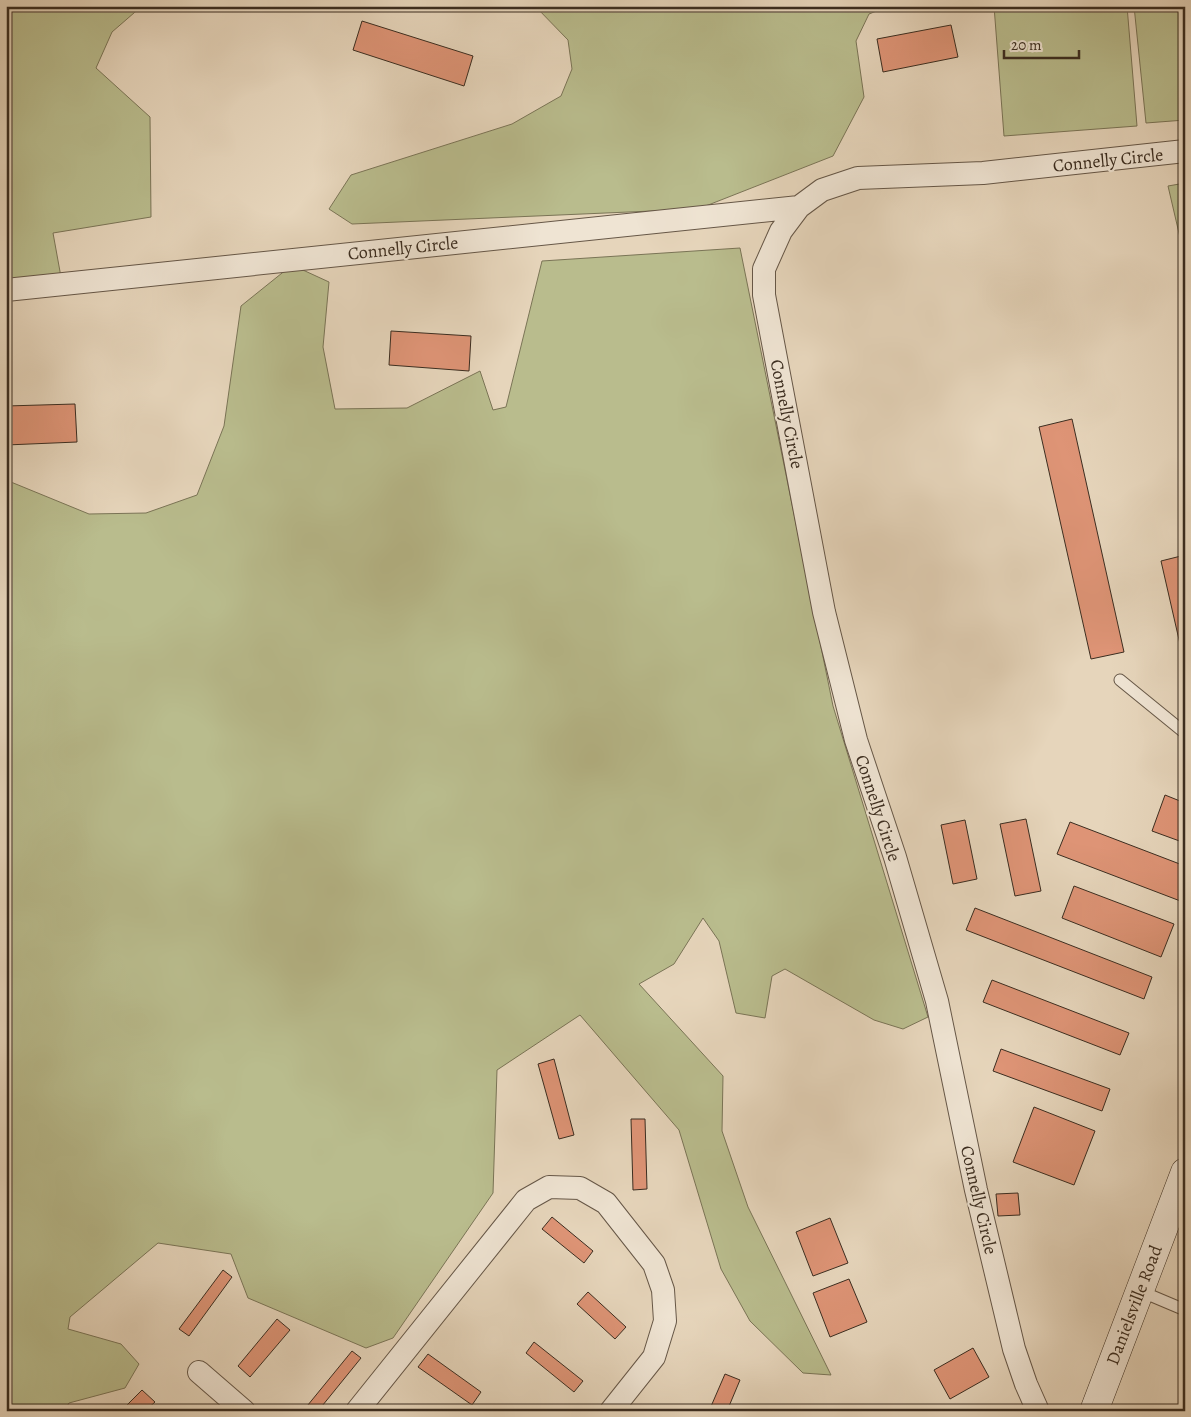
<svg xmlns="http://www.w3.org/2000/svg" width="1191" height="1417" font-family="Alegreya,serif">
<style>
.green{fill:#b9bc8d;stroke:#7a7456}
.building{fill:#de9476;stroke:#3b2d20}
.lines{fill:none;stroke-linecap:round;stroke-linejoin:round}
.lane-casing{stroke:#665747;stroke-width:13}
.street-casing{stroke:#665747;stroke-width:24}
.secondary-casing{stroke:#3b2d20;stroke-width:29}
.lane{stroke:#efe4d3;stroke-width:11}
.street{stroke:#efe4d3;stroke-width:22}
.secondary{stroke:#efe4d3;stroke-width:28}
.labels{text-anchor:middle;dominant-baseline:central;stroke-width:4.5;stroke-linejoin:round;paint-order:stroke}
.street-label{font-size:18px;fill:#3b2d20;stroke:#efe4d3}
</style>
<rect width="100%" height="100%" fill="#e6d5bb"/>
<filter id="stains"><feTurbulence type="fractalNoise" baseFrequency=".004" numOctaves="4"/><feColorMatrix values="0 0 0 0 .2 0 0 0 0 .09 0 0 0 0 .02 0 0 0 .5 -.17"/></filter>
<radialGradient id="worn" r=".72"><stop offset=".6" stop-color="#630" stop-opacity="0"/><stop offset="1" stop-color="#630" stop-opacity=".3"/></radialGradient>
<!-- green -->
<path class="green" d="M6,6h136l-30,26 -16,36 54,49 1,100 -98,16 8,44 -55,4z
M535,6h354l-20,8 -13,27 8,56 -31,59 -135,53 -346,15 -23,-15 22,-34 161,-51 49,-28 11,-27 -4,-29z
M994,6h133l10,120 -133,10z
M1134,6h51v114l-39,3z
M1185,183v76l-17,-73z
M740,248l93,458 95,311 -25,12 -29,-9 -89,-51 -13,7 -7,42 -29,-5 -17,-72 -16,-23 -29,46 -35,20 84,92 -1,55 26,76 83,168 -28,-2 -53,-52 -29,-52 -42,-139 -99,-115 -83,55 -4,123 -100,145 -27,10 -118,-50 -17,-44 -73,-11 -88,74 -2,12 53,15 18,20 -14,24 -56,15 -5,8h-58v-931l83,34 57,-1 51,-18 27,-69 17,-120 51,-41 37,17 -6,65 12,62 72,-1 73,-37 13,39 13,-3 36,-146z"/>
<!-- building -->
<path class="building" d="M362,21l111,35 -9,30 -111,-36z
M951,25l7,32 -75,15 -6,-33z
M391,331l80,5 -2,35 -80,-6z
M75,404l2,38 -71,3v-39z
M1072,419l52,233 -33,7 -52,-232z
M1185,555v111l-24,-105z
M1165,795l20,8v40l-33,-12z
M1026,819l15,72 -26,5 -15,-72z
M965,820l12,59 -24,5 -12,-59z
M1070,822l115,44 -2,36 -126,-48z
M1074,886l100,38 -13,33 -99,-39z
M975,908l177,69 -8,22 -178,-69z
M992,980l137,53 -9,22 -137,-53z
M1001,1049l109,40 -8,22 -109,-40z
M554,1059l20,76 -15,4 -21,-75z
M1034,1107l61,24 -21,54 -61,-23z
M631,1119h14l2,70 -14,1z
M1018,1193l2,22 -22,1 -2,-22z
M552,1217l41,34 -9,12 -42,-34z
M830,1218l18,45 -35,13 -17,-44z
M223,1270l9,7 -43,59 -10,-7z
M849,1279l18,43 -37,15 -17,-44z
M588,1292l38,35 -11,12 -38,-35z
M277,1319l13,11 -40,47 -12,-11z
M534,1342l49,39 -9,11 -48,-39z
M973,1348l16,29 -39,22 -16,-29z
M352,1351l9,7 -43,53h-15z
M428,1354l53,38 -9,13 -54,-38z
M725,1374l15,6 -13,31h-18z
M142,1390l13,12 -10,9h-24z"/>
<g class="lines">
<defs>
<path id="lane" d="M1120,680l65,53
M1140,1291l45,19"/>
<path id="street" d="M799,207l-18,24 -17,38v26l60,317 32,128 39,117 42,144 39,189 38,159 12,35 12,27
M6,290l793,-83 23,-17 36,-12 125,-5 202,-22
M199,1372l45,39
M357,1411l169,-211 23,-13 31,1 26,15 48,61 9,26 2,31 -11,36 -43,54"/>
<path id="secondary" d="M1094,1411l91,-239"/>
</defs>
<!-- lane casing -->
<use href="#lane" class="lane-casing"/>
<!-- street casing -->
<use href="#street" class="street-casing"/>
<!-- secondary casing -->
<use href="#secondary" class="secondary-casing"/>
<!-- lane -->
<use href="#lane" class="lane"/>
<!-- street -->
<use href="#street" class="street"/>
<!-- secondary -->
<use href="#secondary" class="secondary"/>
</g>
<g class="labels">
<!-- street labels -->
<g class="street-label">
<text transform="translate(1108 160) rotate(-6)">Connelly Circle</text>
<text transform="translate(403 248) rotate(-6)">Connelly Circle</text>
<text transform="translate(787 414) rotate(79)">Connelly Circle</text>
<text transform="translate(878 808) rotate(72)">Connelly Circle</text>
<text transform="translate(979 1200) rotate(77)">Connelly Circle</text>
<text transform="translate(1134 1305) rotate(-69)">Danielsville Road</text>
</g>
</g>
<!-- margin -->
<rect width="1191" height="1417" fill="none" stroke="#e6d5bb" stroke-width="25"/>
<rect x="8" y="8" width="1176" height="1402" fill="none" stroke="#3b2d20" stroke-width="2.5"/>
<rect x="12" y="12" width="1166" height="1392" fill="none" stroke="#3b2d20"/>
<!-- scale -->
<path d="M1004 50v8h75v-8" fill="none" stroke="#3b2d20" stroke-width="2.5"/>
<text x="1011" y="50" font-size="15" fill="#3b2d20" stroke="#efe4d3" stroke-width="4" paint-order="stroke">20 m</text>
<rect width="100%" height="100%" filter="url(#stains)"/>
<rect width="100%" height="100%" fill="url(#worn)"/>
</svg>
